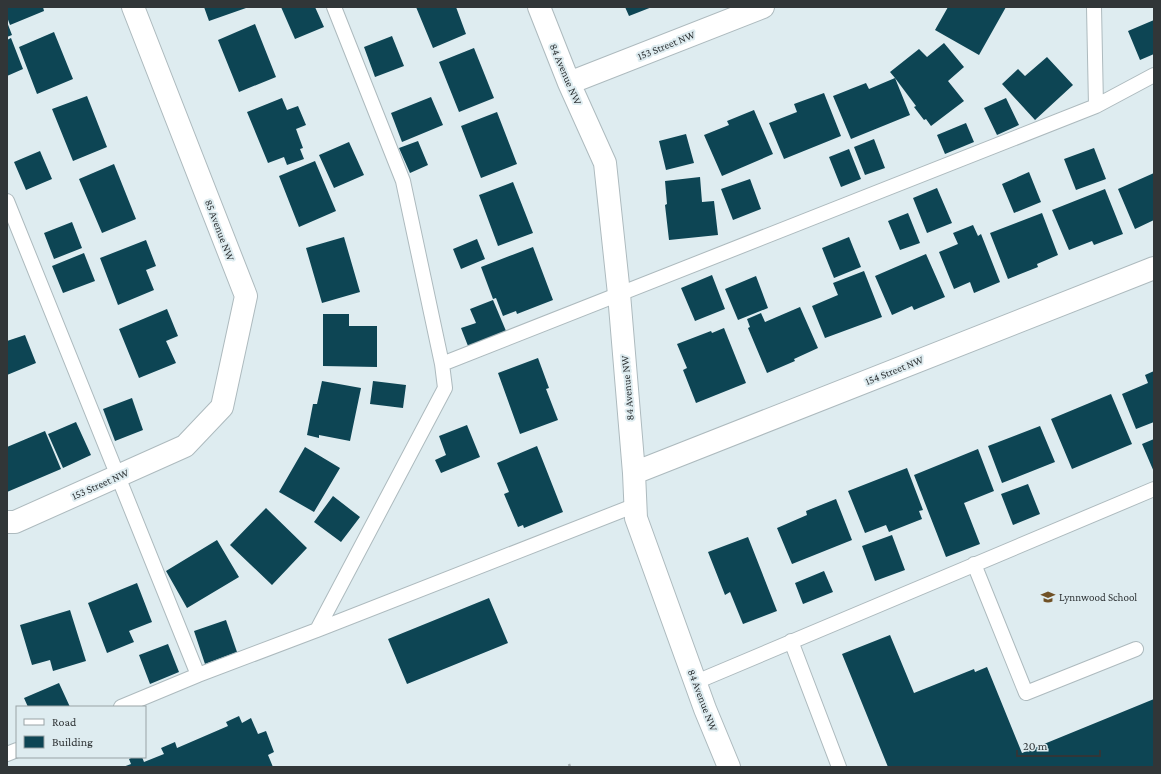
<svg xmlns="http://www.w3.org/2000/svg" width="1161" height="774" font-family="'Crimson Pro',serif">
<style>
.building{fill:#0d4554}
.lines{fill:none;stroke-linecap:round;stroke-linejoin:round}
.lane-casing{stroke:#adbabe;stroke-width:16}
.street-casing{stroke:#adbabe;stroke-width:24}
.path{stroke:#a7b2b5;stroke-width:2.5;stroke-dasharray:3 3;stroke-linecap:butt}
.lane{stroke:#fff;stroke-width:14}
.street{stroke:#fff;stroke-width:22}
.labels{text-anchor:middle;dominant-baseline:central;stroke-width:4;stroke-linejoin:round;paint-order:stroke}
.street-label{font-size:11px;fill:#313638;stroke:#deecf0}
.poi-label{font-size:11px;fill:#313638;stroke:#deecf0;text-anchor:start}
</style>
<rect width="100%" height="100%" fill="#deecf0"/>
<!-- building -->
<path class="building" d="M7,7h36l1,4 -34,14 -3,-8z
M204,7h41l1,1 -37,13z
M281,7h34l9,20 -29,12z
M416,7h40l10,27 -33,14z
M625,7h27l-23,9z
M948,7h58l-27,48 -44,-25z
M1154,20v34l-14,6 -12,-29z
M7,22l5,13 -5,2z
M255,24l21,53 -37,15 -21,-52z
M54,32l19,47 -36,15 -18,-47z
M392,36l12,30 -29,11 -11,-30z
M11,38l12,31 -16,7v-36z
M944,43l20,24 -16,14 16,20 -33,25 -5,-7 -2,1 -10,-13 2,-1 -21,-28 15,37 -59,24 -18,-43 33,-13 3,6 26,-11 -5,-6 29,-23 8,8z
M474,48l20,50 -35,14 -20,-50z
M1047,57l26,28 -38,35 -33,-36 16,-15 7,7z
M824,93l17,43 -57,23 -15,-36 28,-11 -3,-8z
M87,96l20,51 -34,14 -21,-52z
M431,97l12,28 -41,17 -11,-29z
M282,98l5,12 11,-4 8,19 -10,4 7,19 -3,1 4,10 -17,6 -3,-8 -16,6 -21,-51z
M1006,98l13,27 -22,10 -13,-27z
M754,110l19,44 -51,22 -18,-41 25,-10 -2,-4z
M497,112l20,52 -36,14 -20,-52z
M966,123l8,19 -29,12 -8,-19z
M686,134l8,29 -28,7 -7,-29z
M874,139l11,29 -20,7 -11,-28z
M418,141l10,24 -18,8 -11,-25z
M349,142l15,33 -30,13 -15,-33z
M1094,148l12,31 -30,11 -12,-31z
M849,149l12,30 -20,8 -12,-30z
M40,151l12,28 -26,11 -12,-28z
M315,161l21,50 -37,16 -20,-51z
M114,164l22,55 -34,14 -23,-54z
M1029,172l12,30 -27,11 -12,-29z
M1154,173v47l-19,9 -17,-40z
M700,177l2,25 12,-1 4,34 -49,5 -4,-35 2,-1 -2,-23z
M750,179l11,30 -28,11 -12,-31z
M513,182l20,51 -35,13 -19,-51z
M937,188l15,35 -25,10 -14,-35z
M1105,189l18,45 -29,11 -2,-4 -23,9 -17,-40z
M908,213l12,30 -20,7 -12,-29z
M1042,213l16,42 -21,9 1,3 -30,12 -18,-46z
M72,222l10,26 -28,11 -10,-26z
M973,225l5,11 3,-2 19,48 -26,11 -4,-11 -16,7 -15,-37 19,-8 -5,-11z
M344,237l16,55 -38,11 -16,-55z
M849,237l12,30 -27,11 -12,-30z
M477,239l8,20 -24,10 -8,-20z
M146,240l10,26 -10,4 8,20 -36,15 -18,-47z
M533,247l20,53 -36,14 -1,-3 -13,5 -7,-18 -3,1 -12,-32z
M84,253l11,28 -32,12 -11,-27z
M926,254l19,43 -31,13 -2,-4 -20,9 -17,-39z
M864,271l18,46 -57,21 -13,-32 26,-11 -5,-12z
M712,275l13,34 -30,12 -14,-33z
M756,276l12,32 -30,12 -13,-31z
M493,300l13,31 -38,15 -7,-18 15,-5 -6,-14z
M800,307l18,41 -24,11 1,2 -28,12 -19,-45 2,-1 -3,-8 14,-6 4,9z
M167,309l11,27 -12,5 10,22 -37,15 -20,-49z
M323,314h26v12h28v41l-54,-1z
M724,328l22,55 -50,20 -13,-33 4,-2 -10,-24 34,-13 1,2z
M25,335l11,28 -29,12v-34z
M538,358l11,30 -3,1 12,31 -38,14 -22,-61z
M1154,371v51l-18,7 -14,-35 26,-11 -3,-8z
M322,381l39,7 -11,53 -31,-6v3l-12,-3 6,-31h4z
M373,381l33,4 -3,23 -33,-4z
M1111,394l21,50 -60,25 -21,-50z
M132,398l11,32 -28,11 -12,-32z
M76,422l15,33 -28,13 -15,-34z
M467,425l13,32 -39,16 -6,-13 11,-5 -7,-19z
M1040,426l15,36 -53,21 -14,-37z
M45,431l16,38 -54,23v-45z
M1154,439v33l-12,-28z
M537,446l26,66 -39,16 -1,-3 -5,2 -14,-33 5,-2 -12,-29z
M305,447l35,21 -26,44 -35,-20z
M978,449l16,42 -30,12 16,41 -34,13 -32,-82z
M907,468l16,42 -4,1 3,8 -33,13 -3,-7 -21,8 -17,-42z
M1028,484l12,30 -27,11 -12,-31z
M333,496l27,21 -19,25 -27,-20z
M836,499l16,41 -60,24 -15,-36 30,-13 -1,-4z
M266,508l41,40 -35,37 -42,-40z
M892,535l13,35 -30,11 -13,-35z
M748,537l29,74 -34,13 -13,-32 -5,3 -17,-43z
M217,540l22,37 -52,31 -21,-37z
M824,571l9,21 -30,12 -8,-21z
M137,583l15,39 -23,9 5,11 -27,11 -19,-50z
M489,598l19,45 -101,41 -19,-45z
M70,610l16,51 -33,10 -3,-11 -18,5 -12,-40z
M226,620l11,32 -32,12 -11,-33z
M890,635l24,58 60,-24 1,3 12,-5 35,86 132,-54v68h-266l-46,-113z
M168,644l11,28 -29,12 -11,-29z
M59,683l11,24h-42l-4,-9z
M239,716l3,7 9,-5 7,16 8,-3 8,21 -6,3 5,12h-150l8,-3 -2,-5 4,-2h9l2,5 20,-8 -3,-6 14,-6 2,6 51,-22 -2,-4z"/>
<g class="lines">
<defs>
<path id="lane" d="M334,7l69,174 39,183
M1094,7l2,99 58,-31
M7,201l191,474
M974,564l52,129 110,-44
M317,630l319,-125
M791,641l48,126
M696,682l458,-193
M121,707l77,-32 119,-45 128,-242 -3,-24 654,-258
M7,754l10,-4"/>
<path id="street" d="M539,7l30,76 36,80 14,131 15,179 2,45 69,191 24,58
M569,83l194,-76
M634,473l520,-205
M7,522h8l170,-76 37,-39 24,-111 -113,-289"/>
</defs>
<!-- lane casing -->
<use href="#lane" class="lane-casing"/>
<!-- street casing -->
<use href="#street" class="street-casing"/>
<!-- path -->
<path class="path" d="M569,764l1,3"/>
<!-- lane -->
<use href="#lane" class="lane"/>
<!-- street -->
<use href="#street" class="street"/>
</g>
<!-- icons -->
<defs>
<symbol id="school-bare" viewBox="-9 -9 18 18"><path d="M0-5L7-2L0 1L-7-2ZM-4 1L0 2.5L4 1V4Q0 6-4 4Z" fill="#705126" stroke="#deecf0" stroke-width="2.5" paint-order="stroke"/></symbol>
</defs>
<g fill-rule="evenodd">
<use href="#school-bare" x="1038" y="587" width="20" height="20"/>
</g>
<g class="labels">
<!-- street labels -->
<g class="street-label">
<text transform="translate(666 45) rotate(-22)">153 Street NW</text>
<text transform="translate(566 74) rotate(67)">84 Avenue NW</text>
<text transform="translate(220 230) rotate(69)">85 Avenue NW</text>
<text transform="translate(894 370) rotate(-22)">154 Street NW</text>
<text transform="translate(627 388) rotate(-95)">84 Avenue NW</text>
<text transform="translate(100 484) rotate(-24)">153 Street NW</text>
<text transform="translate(703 700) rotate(69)">84 Avenue NW</text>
</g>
<!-- poi labels -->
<g class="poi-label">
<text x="1059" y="597">Lynnwood School</text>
</g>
</g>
<!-- border -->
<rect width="1161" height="774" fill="none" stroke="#313638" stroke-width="16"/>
<!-- legend -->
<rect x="16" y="706" width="130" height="52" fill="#deecf0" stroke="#99a3a6"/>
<rect x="24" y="719" width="20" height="6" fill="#ffffff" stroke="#99a3a6"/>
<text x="52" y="726" font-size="12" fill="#313638">Road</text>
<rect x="24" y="736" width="20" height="12" fill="#0d4554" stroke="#99a3a6"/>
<text x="52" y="746" font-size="12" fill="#313638">Building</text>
<!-- scale -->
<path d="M1017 750v6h83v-6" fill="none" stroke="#313638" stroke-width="2"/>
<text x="1023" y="750" font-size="12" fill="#313638" stroke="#deecf0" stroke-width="3" paint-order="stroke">20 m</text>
</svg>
